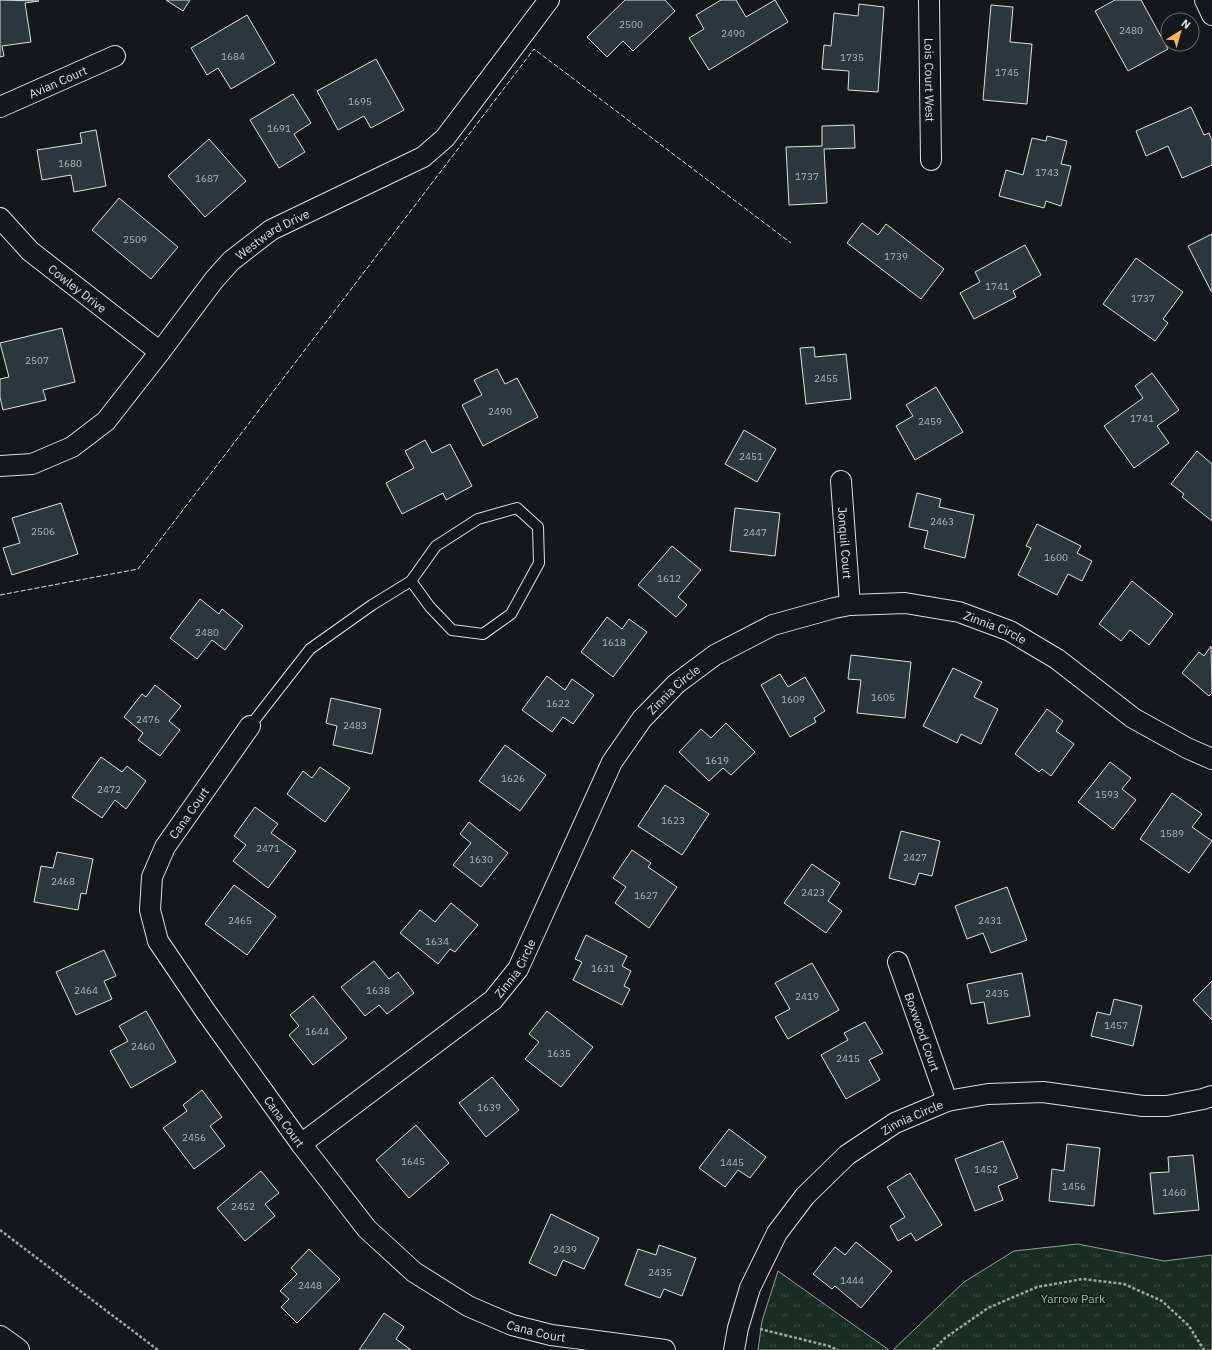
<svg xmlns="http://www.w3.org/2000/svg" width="1212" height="1350" font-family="'IBM Plex Sans',sans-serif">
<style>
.park{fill:url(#park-tufts);stroke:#939e99}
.building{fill:#2c363c;stroke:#d8e6dc}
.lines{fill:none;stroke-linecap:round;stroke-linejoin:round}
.lane-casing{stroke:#d8e6dc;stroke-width:12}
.street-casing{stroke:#d8e6dc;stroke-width:22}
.primary-casing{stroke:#d8e6dc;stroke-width:24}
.path{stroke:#9da8a2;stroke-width:2.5;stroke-dasharray:3 2;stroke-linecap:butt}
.lane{stroke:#14181c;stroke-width:10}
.street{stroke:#14181c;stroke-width:20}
.primary{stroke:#14181c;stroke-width:22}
.fence{stroke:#d8e6dc;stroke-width:1;stroke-dasharray:5 2;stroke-linecap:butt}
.labels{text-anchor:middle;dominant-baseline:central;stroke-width:3;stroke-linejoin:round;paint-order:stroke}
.number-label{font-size:10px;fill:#adbab4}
.street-label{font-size:12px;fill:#d8e6dc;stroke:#14181c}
.park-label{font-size:12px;fill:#8ac095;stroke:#14181c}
</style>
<defs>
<pattern id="park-tufts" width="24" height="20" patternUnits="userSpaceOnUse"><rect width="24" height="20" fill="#1a2d24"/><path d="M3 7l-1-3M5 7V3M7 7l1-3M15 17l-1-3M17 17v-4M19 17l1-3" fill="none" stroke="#3b4b43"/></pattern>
</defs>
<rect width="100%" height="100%" fill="#14181c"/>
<!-- park -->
<path class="park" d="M1078,1244l86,17 48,-6v95h-319l71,-68 50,-31z
M778,1271l111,79h-131l4,-29z"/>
<!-- building -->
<path class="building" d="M0,0l39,1 -14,2 6,39 -29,4 2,10 -4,1z
M166,0h24l-7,11z
M625,0h40l10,11 -42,40 -10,-10 -16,16 -20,-20z
M721,0h15l10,17 29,-17 13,22 -79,48 -20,-32 15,-9 -8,-14z
M1115,0h26l27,49 -40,22 -33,-60z
M859,4l25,3 -6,85 -30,-2 1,-19 -27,-2 2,-24 7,1 3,-33 24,3z
M991,5l22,2 -3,35 22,2 -5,60 -44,-4z
M247,15l28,48 -44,26 -13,-21 -11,7 -16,-27z
M376,59l28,51 -33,18 -7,-12 -26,14 -21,-39z
M293,94l18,29 -17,11 11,18 -26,16 -29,-48z
M1191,107l13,28 5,-2 3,8v24l-30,13 -14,-32 -22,10 -10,-25z
M854,125l1,23 -31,1 3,54 -38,2 -3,-58 36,-1v-20z
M96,130l10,56 -32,6 -3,-17 -29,5 -5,-30 45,-7 -2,-10z
M1047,136l20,5 -6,23 10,2 -10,40 -15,-5 -2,7 -45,-12 7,-26 17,5 9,-37 14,3z
M209,139l37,42 -41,36 -37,-41z
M119,198l59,49 -27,32 -59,-49z
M862,223l16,12 8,-11 58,45 -23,30 -74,-56z
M1212,234v57h-1l-23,-45z
M1025,245l16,30 -28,16 3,6 -42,22 -14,-26 20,-11 -5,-10z
M1136,258l47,34 -20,27 5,4 -13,18 -52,-37z
M62,328l13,54 -32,8 3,10 -43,10 -3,-13v-18l9,-2 -9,-34z
M814,347l1,10 31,-3 5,45 -45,5 -6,-56z
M497,369l8,15 12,-6 21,39 -55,29 -21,-41 20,-10 -8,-15z
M1152,373l27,37 -22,16 12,17 -35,25 -30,-42 39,-28 -8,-12z
M936,387l27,45 -48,28 -19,-34 17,-10 -7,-11z
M744,430l32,19 -19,33 -32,-18z
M425,440l7,13 18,-9 22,42 -26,14 -3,-7 -41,21 -16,-31 28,-15 -9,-17z
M1197,451l15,13v57l-30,-24 2,-3 -13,-10z
M917,493l24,6 -2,8 35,8 -9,43 -41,-10 4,-17 -19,-4z
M61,503l17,51 -66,21 -9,-27 17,-5 -8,-25z
M735,508l45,5 -5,43 -45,-5z
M1037,524l44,22 -4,7 15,8 -10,20 -14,-7 -11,21 -39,-20 13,-27 -5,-2z
M672,546l29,24 -23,27 9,8 -11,12 -38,-32z
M1132,581l41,33 -24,31 -19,-15 -9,11 -22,-17z
M200,599l19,15 3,-5 21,17 -18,24 -13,-10 -15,19 -27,-21z
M607,617l15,12 7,-10 18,13 -34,45 -32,-25z
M1211,646l1,47 -3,3 -27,-23 17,-21 5,4z
M851,655l60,7 -6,56 -48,-5 4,-33 -13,-1z
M953,668l29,14 -8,15 24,12 -17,35 -20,-10 -4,9 -34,-17z
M780,674l8,13 17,-10 20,34 -11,7 2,4 -26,15 -29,-52z
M547,676l18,14 7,-11 22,16 -21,29 -10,-7 -11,15 -30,-22z
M155,685l26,21 -12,15 11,9 -20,26 -22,-16 5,-7 -19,-16 18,-23 4,3z
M331,698l50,11 -9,45 -39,-9 4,-19 -11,-3z
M1047,709l16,12 -7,10 18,13 -23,32 -9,-7 -3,3 -24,-18z
M726,723l29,29 -24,23 -8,-7 -14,13 -30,-29 22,-23 10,9z
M505,745l41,30 -26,36 -41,-30z
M101,757l21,15 5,-6 19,15 -20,28 -11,-9 -13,18 -30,-21z
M1110,762l21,16 -9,11 14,11 -23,29 -35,-27z
M320,767l30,21 -25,34 -38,-28 16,-23 9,7z
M665,785l44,29 -27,41 -44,-29z
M1172,793l30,21 -10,13 20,14 -23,32 -49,-34z
M255,807l23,17 -7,9 25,18 -28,37 -35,-27 13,-16 -12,-9z
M469,822l39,31 -27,34 -28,-22 18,-22 -11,-9z
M901,831l39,10 -8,35 -13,-3 -4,12 -26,-7z
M632,850l19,13 -3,4 29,20 -28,41 -34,-25 11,-16 -13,-9z
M57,852l36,7 -7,35 -5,-1 -3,17 -44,-8 7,-36 12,2z
M812,864l28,19 -12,18 14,10 -16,22 -42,-30z
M234,885l42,31 -29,39 -42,-31z
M1007,887l20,53 -36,13 -8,-20 -16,6 -12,-33z
M451,903l27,22 -23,27 -5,-3 -12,15 -38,-31 20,-23 15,12z
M586,935l41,21 -5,10 9,5 -7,15 6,3 -8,16 -49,-25 9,-18 -7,-3z
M104,950l12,26 -12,5 8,18 -36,16 -20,-43z
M374,961l15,18 9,-7 16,21 -27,21 -8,-9 -14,11 -24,-29z
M812,963l27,47 -51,29 -13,-22 15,-8 -15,-26z
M1022,973l8,43 -42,8 -4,-22 -13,2 -4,-20z
M1212,981v39l-19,-20z
M313,996l34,42 -34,27 -24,-30 10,-9 -9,-11z
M1114,999l28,7 -9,40 -42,-10 6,-24 13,3z
M146,1011l30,51 -45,26 -21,-37 18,-10 -9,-15z
M547,1011l46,36 -32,40 -36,-28 14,-17 -10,-8z
M865,1022l18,31 -14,7 11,20 -34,19 -25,-44 27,-15 -4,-7z
M492,1077l27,33 -33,27 -27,-34z
M202,1090l20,27 -12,9 15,20 -31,23 -31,-41 24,-17 -4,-6z
M416,1125l33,38 -40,35 -33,-38z
M729,1129l37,28 -16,21 -12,-8 -13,17 -26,-19z
M1003,1141l15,37 -20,8 5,14 -28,11 -20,-52z
M1067,1144l33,4 -6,58 -45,-5 3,-32 12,2z
M1193,1155l6,55 -45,4 -4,-41 19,-1 -1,-15z
M261,1171l18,22 -14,11 10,12 -30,25 -28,-33z
M910,1173l32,52 -26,16 -5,-8 -13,8 -8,-15 15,-9 -18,-30z
M551,1214l48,24 -15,31 -21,-9 -7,16 -27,-13z
M856,1242l36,29 -31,37 -26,-22 -3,3 -19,-15 22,-27 10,8z
M659,1245l37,13 -14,38 -18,-7 -4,9 -35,-13 13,-36 18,6z
M309,1249l31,30 -43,44 -16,-16 8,-8 -9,-8 17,-17 -6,-6z
M384,1313l20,14 -8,12 15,11h-52z"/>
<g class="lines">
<defs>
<path id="lane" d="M250,726l60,-77 62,-44 39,-24 25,-35 42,-27 39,-11 21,19 1,36 -28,51 -28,20 -31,-4 -22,-23 -19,-26"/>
<g id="street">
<path id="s1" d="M929,0l2,160"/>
<path d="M1205,0l7,15"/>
<path id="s2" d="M0,107l115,-51"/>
<path id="s3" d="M0,218l30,33 130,101"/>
<path id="s4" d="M0,466l32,-2 40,-17 34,-26 54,-69 54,-72 17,-19 40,-31 152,-73 22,-19 104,-138"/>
<path id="s5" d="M841,481l9,124"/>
<path id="s6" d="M250,726l-85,121 -13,30 -2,33 8,31 48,71 95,132 66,85 47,43 54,34 44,19 39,10 114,15"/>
<path id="s7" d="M898,962l49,139"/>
<path id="s8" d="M301,1144l192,-144 25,-31 94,-207 30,-43 34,-35 39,-29 58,-30 61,-17 16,-3 55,-2 54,9 51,19 47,28 76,59 54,30 25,11"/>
<path id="s9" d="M734,1350l4,-22 12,-40 27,-55 28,-37 42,-41 48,-32 52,-22 41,-7 55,-2 100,14h24l36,-7 9,-3"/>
</g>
<path id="primary" d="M0,1337l18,13"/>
</defs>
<!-- lane casing -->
<use href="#lane" class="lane-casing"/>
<!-- street casing -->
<use href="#street" class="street-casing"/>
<!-- primary casing -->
<use href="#primary" class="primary-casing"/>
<!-- path -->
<path class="path" d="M0,1230l158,120
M760,1329l69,17 9,4
M933,1350l12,-12 43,-30 49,-21 46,-8 41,5 38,17 27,25 15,24"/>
<!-- lane -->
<use href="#lane" class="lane"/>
<!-- street -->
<use href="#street" class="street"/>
<!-- primary -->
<use href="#primary" class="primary"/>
<!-- fence -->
<path class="fence" d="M0,595l138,-26 396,-520 257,194"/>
</g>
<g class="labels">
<!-- number labels -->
<g class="number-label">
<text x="631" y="24">2500</text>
<text x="1131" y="30">2480</text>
<text x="733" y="33">2490</text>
<text x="233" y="56">1684</text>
<text x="852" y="57">1735</text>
<text x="1007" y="72">1745</text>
<text x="360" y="101">1695</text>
<text x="279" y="128">1691</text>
<text x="70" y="163">1680</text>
<text x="1047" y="172">1743</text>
<text x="807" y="176">1737</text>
<text x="207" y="178">1687</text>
<text x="135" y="239">2509</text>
<text x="896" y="256">1739</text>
<text x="997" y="286">1741</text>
<text x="1143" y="298">1737</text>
<text x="37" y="360">2507</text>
<text x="826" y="378">2455</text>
<text x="500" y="411">2490</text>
<text x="1142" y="418">1741</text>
<text x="930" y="421">2459</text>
<text x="751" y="456">2451</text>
<text x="942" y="521">2463</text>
<text x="43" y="531">2506</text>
<text x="755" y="532">2447</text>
<text x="1056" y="557">1600</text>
<text x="669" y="578">1612</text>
<text x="207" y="632">2480</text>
<text x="614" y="642">1618</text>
<text x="883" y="697">1605</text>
<text x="793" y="699">1609</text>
<text x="558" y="703">1622</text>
<text x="148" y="719">2476</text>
<text x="355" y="725">2483</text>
<text x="717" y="760">1619</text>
<text x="513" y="778">1626</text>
<text x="109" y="789">2472</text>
<text x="1107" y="794">1593</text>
<text x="673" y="820">1623</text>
<text x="1172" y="833">1589</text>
<text x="268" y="848">2471</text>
<text x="915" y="857">2427</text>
<text x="481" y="859">1630</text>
<text x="63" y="881">2468</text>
<text x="813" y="892">2423</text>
<text x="646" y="895">1627</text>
<text x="240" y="920">2465</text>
<text x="990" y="920">2431</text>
<text x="437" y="941">1634</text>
<text x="603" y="968">1631</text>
<text x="86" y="990">2464</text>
<text x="378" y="990">1638</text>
<text x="997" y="993">2435</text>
<text x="807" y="996">2419</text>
<text x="1116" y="1025">1457</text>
<text x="317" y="1031">1644</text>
<text x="143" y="1046">2460</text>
<text x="559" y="1053">1635</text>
<text x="848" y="1058">2415</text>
<text x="489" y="1107">1639</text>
<text x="194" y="1137">2456</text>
<text x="413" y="1161">1645</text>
<text x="732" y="1162">1445</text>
<text x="986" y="1169">1452</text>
<text x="1074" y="1186">1456</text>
<text x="1174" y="1192">1460</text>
<text x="243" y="1206">2452</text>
<text x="565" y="1249">2439</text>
<text x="660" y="1272">2435</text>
<text x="852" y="1280">1444</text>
<text x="310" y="1285">2448</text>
</g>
<!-- street labels -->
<g class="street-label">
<text stroke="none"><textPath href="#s1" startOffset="80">Lois Court West</textPath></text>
<text stroke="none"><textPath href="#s2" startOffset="63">Avian Court</textPath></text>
<text stroke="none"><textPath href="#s4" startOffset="371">Westward Drive</textPath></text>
<text stroke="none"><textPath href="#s3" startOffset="105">Cowley Drive</textPath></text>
<text stroke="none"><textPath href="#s5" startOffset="62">Jonquil Court</textPath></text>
<text stroke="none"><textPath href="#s8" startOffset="951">Zinnia Circle</textPath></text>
<text stroke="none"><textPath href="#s8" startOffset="603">Zinnia Circle</textPath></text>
<text transform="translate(189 813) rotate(-55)">Cana Court</text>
<text stroke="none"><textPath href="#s8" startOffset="279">Zinnia Circle</textPath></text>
<text stroke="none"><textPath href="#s7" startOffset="74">Boxwood Court</textPath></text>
<text stroke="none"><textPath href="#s9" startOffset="306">Zinnia Circle</textPath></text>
<text stroke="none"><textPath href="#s6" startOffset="466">Cana Court</textPath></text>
<text stroke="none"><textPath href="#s6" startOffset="802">Cana Court</textPath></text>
</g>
<!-- park labels -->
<g class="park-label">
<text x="1073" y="1298">Yarrow Park</text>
</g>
</g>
<!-- north arrow -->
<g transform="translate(1180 32) rotate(37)"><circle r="19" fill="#14181c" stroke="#626a69"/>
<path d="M0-3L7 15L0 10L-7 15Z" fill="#ffb74d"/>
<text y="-6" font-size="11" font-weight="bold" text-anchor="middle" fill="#d8e6dc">N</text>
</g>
</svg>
